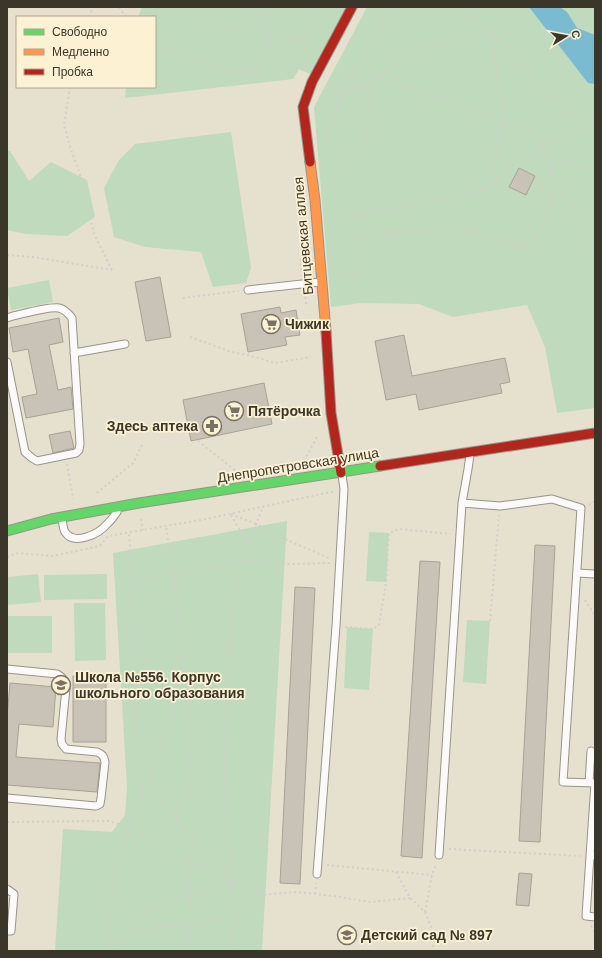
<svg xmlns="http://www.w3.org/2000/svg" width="602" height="958" font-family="Helvetica,sans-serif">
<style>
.green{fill:#bfdabc}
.water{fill:#7bbbd2}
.building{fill:#c8c3b6;stroke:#a7a295}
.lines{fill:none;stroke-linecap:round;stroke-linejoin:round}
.lane-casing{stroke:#989488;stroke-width:9}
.fast-casing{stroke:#989488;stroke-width:11}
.slow-casing{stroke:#989488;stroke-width:11}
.jam-casing{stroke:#989488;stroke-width:11}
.path{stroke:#d1cfcb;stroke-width:2;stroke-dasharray:2 3;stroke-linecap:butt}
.lane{stroke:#fbfaf8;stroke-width:7}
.fast{stroke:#63d668;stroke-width:9}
.slow{stroke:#ff974d;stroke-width:9}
.jam{stroke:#b3261e;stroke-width:9}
.labels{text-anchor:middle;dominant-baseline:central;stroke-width:3.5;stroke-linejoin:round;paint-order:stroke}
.street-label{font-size:14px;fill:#3b362a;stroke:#fdf1d3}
.poi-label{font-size:14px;font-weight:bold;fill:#3b362a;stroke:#fdf1d3;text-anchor:start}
</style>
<rect width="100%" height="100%" fill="#e6e0cf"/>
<!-- green -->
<path class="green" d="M142,7h206l-36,68 -13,-6 -6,10 -168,19 1,-11h29v-70h-17z
M367,7h228v401l-38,5 -12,-66 -18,-42 -74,12 -34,-13 -58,-1 -30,4 -17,-200z
M231,132l20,136 -5,15 -33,4 -12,-35 -56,-5 -31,-10 -10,-49 15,-28 16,-16z
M7,150l3,1 19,30 22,-19 36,18 8,37 -28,19 -41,-2 -19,-4z
M49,280l4,22 -42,8 -4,-22z
M287,521l-25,430h-207l8,-122 49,3 13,-17 2,-29 -14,-233z
M369,532l20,1 -3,49 -20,-1z
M38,574l3,28 -34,3v-28z
M107,574v25l-63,1v-25z
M74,603h31l1,57 -31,1z
M7,616h45v37h-45z
M467,620l23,1 -4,63 -23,-2z
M347,627l26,2 -4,61 -25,-2z"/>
<!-- water -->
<path class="water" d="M529,7h31l7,5 10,16 18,7v49l-7,-1z"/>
<!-- building -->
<path class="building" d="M519,168l16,8 -9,19 -17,-8z
M160,277l11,60 -25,4 -11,-59z
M280,307l1,6 15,-3 4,25 -15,2 2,8 -39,7 -7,-38z
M59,318l4,24 -14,3 9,45 13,-3 2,22 -47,9 -4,-21 15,-3 -9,-45 -15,3 -4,-24z
M404,335l8,41 93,-18 5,24 -10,2 2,9 -83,17 -3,-16 -30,6 -11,-59z
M264,383l8,41 -81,17 -8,-41z
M70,431l4,17 -21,5 -4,-18z
M535,545l20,1 -15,296 -21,-1z
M420,561l20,1 -18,296 -21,-2z
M295,587l20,1 -15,296 -20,-1z
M106,675v67h-33v-66z
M10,683l46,4 -3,40 -34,-3 -3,33 84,6 -3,29 -90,-7v-67z
M519,873l13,1 -3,32 -13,-1z"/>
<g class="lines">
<defs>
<path id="lane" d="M248,290l72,-8
M7,318l6,-2c10,-2 37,-10 46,-8 5,1 9,5 13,10l8,126 -1,6 -3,3 -39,8 -5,-3 -7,-6 -18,-90
M74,353l51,-9
M470,455l-2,14 -6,34 38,3 52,-7 29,9 -18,274 32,1 -5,73h5
M62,519c1,4 1,10 3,13 9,14 34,2 42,-8 4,-3 7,-8 10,-12
M577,573l18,1
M7,669l50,5c7,4 8,7 9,14l-5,51 1,5 4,5 31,3c5,2 7,4 8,10l-4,36 -1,6 -4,2 -89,-8
M589,783l2,-32
M439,855l23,-352
M590,856l-4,60 9,1
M317,874l19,-248 8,-137 -2,-14
M7,889l7,5 -3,37h-4"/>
<path id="fast" d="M7,531l44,-12 88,-16 241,-37"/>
<path id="slow" d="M310,162l5,38 11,131"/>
<path id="jam" d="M310,162l-7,-55 9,-25 40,-75
M326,331l5,82 10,60
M380,466l215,-33"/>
</defs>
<!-- lane casing -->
<use href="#lane" class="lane-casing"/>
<!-- fast casing -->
<use href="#fast" class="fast-casing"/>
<!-- slow casing -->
<use href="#slow" class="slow-casing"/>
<!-- jam casing -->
<use href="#jam" class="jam-casing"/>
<!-- path -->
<path class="path" d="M119,7l7,10
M198,7c1,3 2,6 4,9 6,7 27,12 36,11 8,0 15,-3 22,-5
M250,7l20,30 15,18 13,11 6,-22 15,-37
M459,7l6,4 25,21 79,81 13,3 13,-1
M89,17l4,-10
M154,17l4,-7 4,-3
M270,35c16,13 21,4 38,0
M155,44l81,28 19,4 17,-1 26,-9 3,4
M245,73c3,-1 6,-3 9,-5 9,-7 13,-24 14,-35 0,-9 -2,-17 0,-26
M378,77l126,44 27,11 48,91 16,22
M70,87l-6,38 7,25 8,21 15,63 18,36
M347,88l31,-11 42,-28 70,-17 14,89 -22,70
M325,90l5,1 13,-1
M325,145l18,-55 45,-83
M330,184l8,-14 11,-15 17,-8 3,-59 -26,2
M333,220l149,-29 33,-28 25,-14 55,-24
M7,255l26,2 79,13
M300,259l2,15
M338,273l6,5h12l-2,-43 111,-5 66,17 24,-49 -17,-8 13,-19 12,-9 22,4 10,-2
M305,292l1,12
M183,298l56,-7
M190,337l42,15 16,3 27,8 36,-6
M198,441l38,30
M304,461l13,-24
M67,464l6,35
M97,493l36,-30 10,-20
M589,505l6,-4
M231,514l25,10 22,12 53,23
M231,515l17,29
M141,519l2,11
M7,557l11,-4 35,3 47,-10 8,-10 98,-17 129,-28
M132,580l59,-10
M585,600l9,14 1,7
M490,621l9,-106
M345,627l28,2 6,-4 7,-43 3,-49 10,-4 52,5
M7,822l102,-1 21,7 60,36 69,31 38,-3 37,4 36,6 40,-4
M449,849l131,7
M327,865l105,10
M396,872l14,26 15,14 9,22 -1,17
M315,894l1,-11
M425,912l7,-37 4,-11
M591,926l4,7
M129,933l10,-12 8,-8 17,-11 26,-6 42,-13 -25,-24 -55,-76 -3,-9 2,-9 14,-27 5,-12 3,-12 -1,-10 -6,-10 -16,-23 -6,-12 -3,-10 -2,-11 3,-9 5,-13 10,-12 35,-34 49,-9 51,3 39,-1
M106,951l7,-76 27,-74 -8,-221 -3,-48
M115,951l3,-7 11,-11 29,-7 29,-1 3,-15v-46l-15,-49 15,-27 -1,-88 -23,-175
M189,951l-2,-26 46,-8 26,-22
M232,951l2,-26 -2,-42 -3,-22 -4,-87 4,-125 2,-36 10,-52 22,-54"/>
<!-- lane -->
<use href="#lane" class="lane"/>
<!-- fast -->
<use href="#fast" class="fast"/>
<!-- slow -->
<use href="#slow" class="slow"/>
<!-- jam -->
<use href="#jam" class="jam"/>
</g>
<!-- icons -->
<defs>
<symbol id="supermarket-ring" viewBox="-11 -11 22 22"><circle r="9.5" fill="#fdf1d3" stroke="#777264" stroke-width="1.5"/><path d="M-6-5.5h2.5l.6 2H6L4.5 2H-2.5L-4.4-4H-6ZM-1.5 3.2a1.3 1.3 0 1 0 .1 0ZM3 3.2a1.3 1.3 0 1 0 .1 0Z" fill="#777264"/></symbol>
<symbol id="pharmacy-ring" viewBox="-11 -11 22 22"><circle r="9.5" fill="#fdf1d3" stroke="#777264" stroke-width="1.5"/><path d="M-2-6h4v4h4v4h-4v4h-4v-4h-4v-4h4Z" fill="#777264"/></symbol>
<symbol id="school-ring" viewBox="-11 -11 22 22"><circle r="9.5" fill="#fdf1d3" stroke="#777264" stroke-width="1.5"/><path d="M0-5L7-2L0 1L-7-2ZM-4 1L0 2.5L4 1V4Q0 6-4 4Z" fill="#777264"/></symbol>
</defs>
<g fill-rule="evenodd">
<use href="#supermarket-ring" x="260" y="313" width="22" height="22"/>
<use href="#supermarket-ring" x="223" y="400" width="22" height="22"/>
<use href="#pharmacy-ring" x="201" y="415" width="22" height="22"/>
<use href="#school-ring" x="50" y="674" width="22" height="22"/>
<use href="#school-ring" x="336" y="924" width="22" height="22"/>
</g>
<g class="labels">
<!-- street labels -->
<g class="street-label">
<text transform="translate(303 236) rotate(-95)">Битцевская аллея</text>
<text transform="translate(298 465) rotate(-9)">Днепропетровская улица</text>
</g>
<!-- poi labels -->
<g class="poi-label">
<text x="285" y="324">Чижик</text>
<text x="248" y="411">Пятёрочка</text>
<text x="198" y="426" text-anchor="end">Здесь аптека</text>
<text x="75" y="677">Школа №556. Корпус<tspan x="75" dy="16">школьного образования</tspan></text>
<text x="361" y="935">Детский сад № 897</text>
</g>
</g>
<!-- border -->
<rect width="602" height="958" fill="none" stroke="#3b362a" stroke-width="16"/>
<!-- legend -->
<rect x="16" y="16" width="140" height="72" fill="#fdf1d3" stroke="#afa68f"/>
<rect x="24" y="29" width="20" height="6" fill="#63d668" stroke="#afa68f"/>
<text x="52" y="36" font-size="12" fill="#3b362a">Свободно</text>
<rect x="24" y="49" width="20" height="6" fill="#ff974d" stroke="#afa68f"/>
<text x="52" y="56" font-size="12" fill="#3b362a">Медленно</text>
<rect x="24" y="69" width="20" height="6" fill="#b3261e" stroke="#afa68f"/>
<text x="52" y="76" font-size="12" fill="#3b362a">Пробка</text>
<!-- north arrow -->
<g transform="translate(566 36) rotate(79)" stroke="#fdf1d3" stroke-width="3" paint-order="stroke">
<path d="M0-3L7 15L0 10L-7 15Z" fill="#3b362a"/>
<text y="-6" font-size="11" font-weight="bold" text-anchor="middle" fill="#3b362a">С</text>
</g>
</svg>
